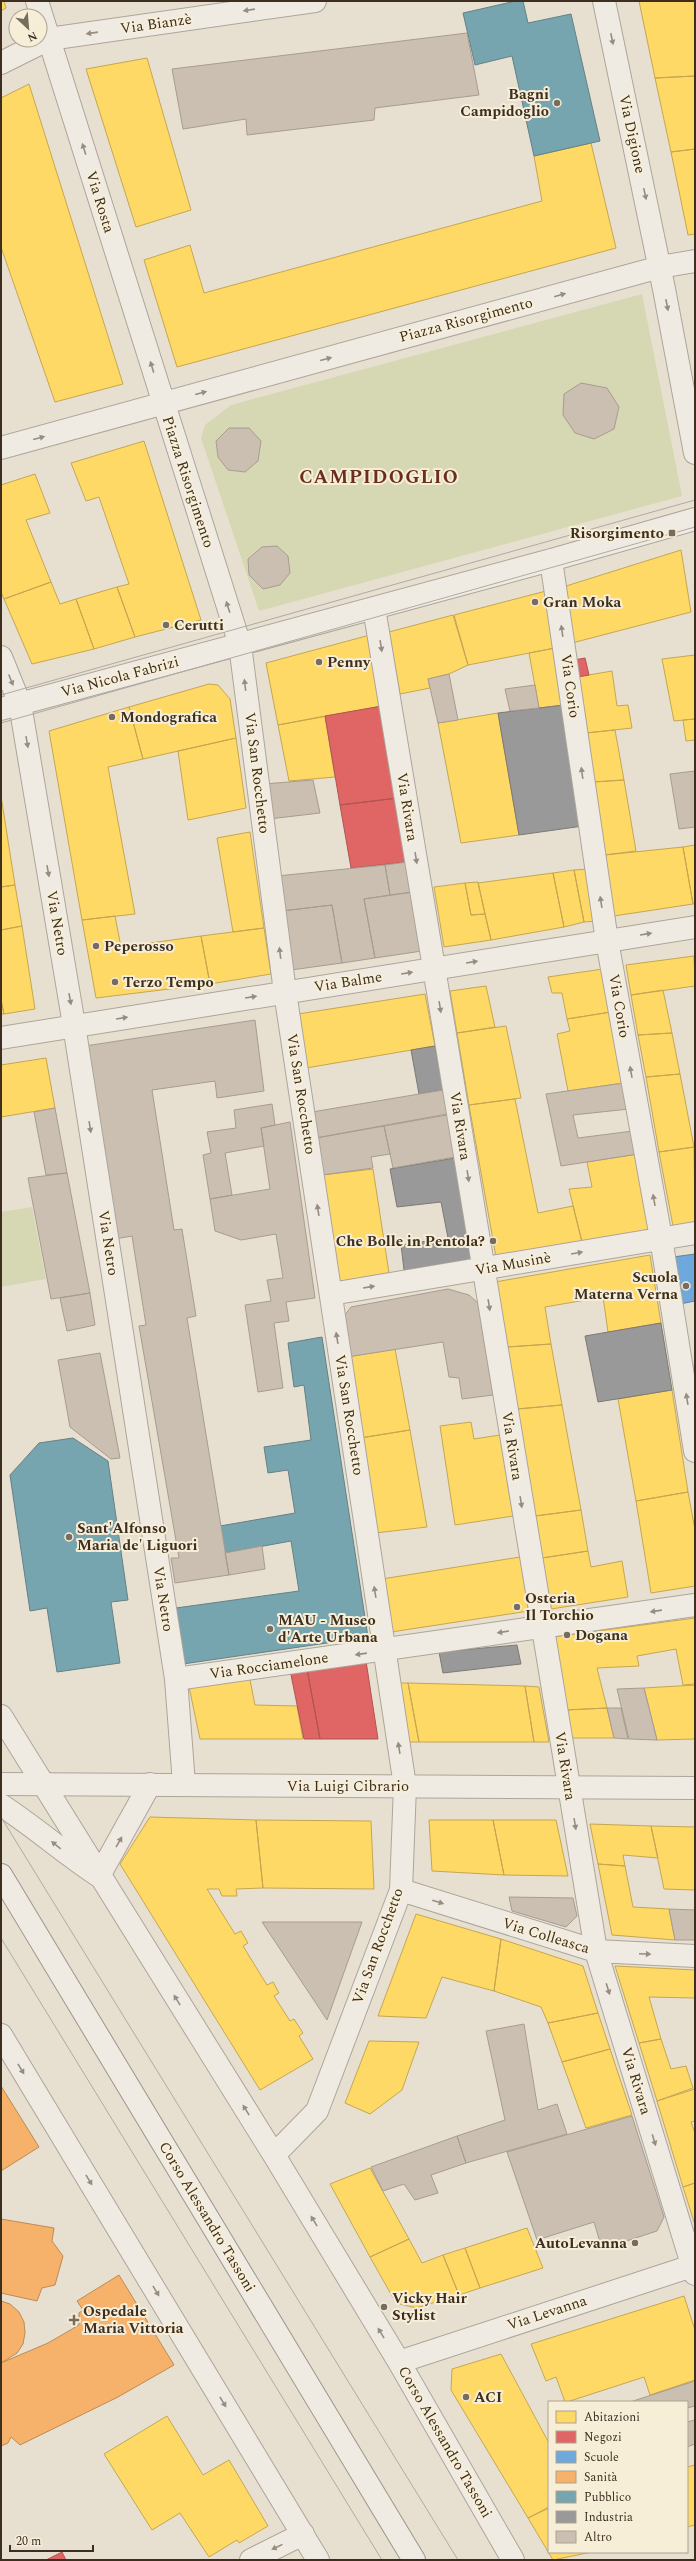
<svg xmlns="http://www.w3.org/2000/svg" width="696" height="2561" font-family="Spectral,serif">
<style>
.green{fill:#d6d7b3}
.homes{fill:#ffd966;stroke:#c5a651}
.shops{fill:#e06666;stroke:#af5551}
.schools{fill:#6fa8dc;stroke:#6083a4}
.health{fill:#f6b26b;stroke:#be8a54}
.public{fill:#76a5af;stroke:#658184}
.industry{fill:#999;stroke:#7d7975}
.building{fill:#cbbfb2;stroke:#a89c90}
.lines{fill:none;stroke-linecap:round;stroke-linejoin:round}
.pedestrian-casing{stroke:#ada599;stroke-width:24}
.minor-casing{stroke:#ada599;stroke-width:24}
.tertiary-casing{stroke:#ada599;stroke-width:24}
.secondary-casing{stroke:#9c958a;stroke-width:24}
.pedestrian{stroke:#efebe3;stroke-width:22}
.minor{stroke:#efebe3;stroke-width:22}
.tertiary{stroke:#efebe3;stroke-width:22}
.secondary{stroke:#efebe3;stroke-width:22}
.tram{stroke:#afaaa2;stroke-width:1}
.oneway{fill:#968c82}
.poi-dot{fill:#786c5e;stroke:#f7eed8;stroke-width:1.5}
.labels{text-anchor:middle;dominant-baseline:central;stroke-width:4;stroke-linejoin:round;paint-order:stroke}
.street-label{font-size:15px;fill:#3d2e20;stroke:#f7eed8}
.poi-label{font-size:15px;font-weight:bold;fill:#3d2e20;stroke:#f7eed8;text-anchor:start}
.district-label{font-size:19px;font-weight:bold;letter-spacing:1px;fill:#6b2e1e;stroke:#f7eed8}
</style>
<rect width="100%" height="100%" fill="#e7e0d1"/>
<!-- green -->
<path class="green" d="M642,294l40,202 -423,115 -58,-173 4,-13 26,-20z
M32,1207l14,72 -45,8v-75z"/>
<!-- homes -->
<path class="homes" d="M1,1h3l2,7 -5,3z
M639,1h56v75l-40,2z
M147,58l44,152 -55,17 -50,-158z
M695,76v73l-24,3 -16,-74z
M29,84l94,300 -68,18 -54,-155v-149z
M591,143l25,105 -439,119 -33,-107 46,-15 14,48 338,-92 -8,-45z
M695,149v85l-7,1 -17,-83z
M144,441l57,179 -66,17 -18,-50 12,-3 -30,-87 -13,4 -15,-38z
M35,474l15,39 -24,7 25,62 -47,17 -3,-7v-107z
M681,550l10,62 -119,31 -9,-56z
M51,582l9,22 16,-5 18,50 -62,15 -28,-65z
M117,587l18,50 -41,12 -18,-50z
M546,591l9,57 -87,17 -14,-50z
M453,615l15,50 -19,9 -21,5 2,9 -30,6 -11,-62z
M370,635l12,71 -104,19 -12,-62z
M555,648l9,57 -25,3 -10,-55z
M695,655v64l-21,2 -12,-62z
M612,671l5,35 11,-1 4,23 -46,5 -9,-56z
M209,684l9,1 12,14 6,39 -93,21 -14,-52z
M129,707l14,52 -35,8 27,147 -53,6 -33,-189z
M498,713l21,122 -58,8 -23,-120z
M325,716l10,61 -46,4 -11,-56z
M695,719v21l-9,1 -3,-21z
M615,730l9,50 -31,2 -7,-49z
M236,738l10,70 -58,12 -10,-69z
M624,780l12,71 -32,4 -11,-73z
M1,796l14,89 -14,2z
M250,832l14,96 -31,4 -16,-94z
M695,845v59h-2l-10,-57z
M683,847l10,57 -79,12 -9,-61z
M589,869l8,52 -13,1 -10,-52z
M574,870l10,52 -20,5 -11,-54z
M553,873l11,54 -73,13 -13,-57z
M478,882l7,32 -14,1 -6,-32z
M465,883l6,32 14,-1 6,26 -47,7 -10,-60z
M15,885l7,41 -21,4v-43z
M115,916l6,31 80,-11 9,48 -114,14 -14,-78z
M22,926l13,83 -31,5 -3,-14v-70z
M264,928l7,46 -61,10 -9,-48z
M694,956l1,30 -64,9 -5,-30z
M603,969l8,43 -44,7 -5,-26h-10l-4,-16z
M486,986l9,41 -38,6 -7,-42z
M663,990l9,43 -34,2 -7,-40z
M425,994l10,52 -129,22 -8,-54z
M1,1000l3,14h-3z
M611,1012l13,71 -56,8 -11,-57 13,-3 -3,-12z
M506,1026l15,72 -52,7 -12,-72z
M672,1033l8,41 -34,3 -8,-42z
M46,1058l9,50 -54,9v-52z
M680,1074l14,73 -35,5 -13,-75z
M515,1099l23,114 35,-7 9,36 -86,15 -27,-152z
M694,1147l1,76 -22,3 -14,-74z
M638,1154l14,76 -70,12 -13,-53 23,-2 -5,-25z
M373,1169l16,104 -52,9 -15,-107z
M650,1255l11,68 -53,9 -5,-35 -58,10 6,37 -44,3 -12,-65z
M551,1344l11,61 -45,4 -10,-62z
M395,1349l15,81 -50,8 -13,-81z
M695,1365v24l-4,-23z
M672,1390l16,102 -52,9 -18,-102z
M562,1405l19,105 -46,6 -18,-107z
M471,1422l3,17 26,-4 13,81 -58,9 -15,-99z
M410,1430l17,97 -52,6 -15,-95z
M688,1492l7,38v56l-44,7 -15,-92z
M581,1510l7,41 -46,7 -7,-42z
M588,1551l3,16 31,-6 6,36 -77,12 -9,-51z
M520,1557l9,54 -138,21 -9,-53z
M695,1618v66l-12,1 -7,-36 -39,7 2,10 -42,2 10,40 -41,2 -14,-73z
M249,1675l6,30 42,1 6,33h-103l-12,-57z
M395,1683h13l11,59h-14z
M408,1683l117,3 9,56h-115z
M695,1685v54l-38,1 -13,-52z
M525,1686l14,1 10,55h-15z
M607,1708l7,30h-42l-6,-28z
M150,1817l106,3 7,68 -27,1 1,7h-15l-3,-7h-12l28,45 6,-3 7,12 -5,3 24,39 6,-3 6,11 -5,3 16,25 4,-2 9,14 -4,3 14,23 -53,31 -140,-226z
M256,1820l115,1 3,68 -111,-1z
M429,1820h64l11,55 -72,-4z
M493,1820h63l12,56 -64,-1z
M590,1824l61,2 7,32 -35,-3 2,11 -27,-2z
M651,1826l44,1v63l-31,-1z
M598,1864l27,2 8,41 36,2 6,31 -63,-5z
M416,1914l85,25 -7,52 -52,-14 -16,41 -48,-2z
M501,1939l82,27 15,47 -50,10 -7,-16 -47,-16z
M615,1966l80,4v28l-46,-1 12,42 -22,4z
M598,2013l12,36 -48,13 -14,-39z
M661,2039l10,30 15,-3 7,22 -36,13 -18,-58z
M369,2041l50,1 -17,48 -32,24 -25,-11z
M610,2049l22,66 -46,13 -24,-66z
M695,2089v32l-4,1 4,11v50l-12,4 -26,-86z
M370,2168l39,71 -39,18 -40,-73z
M695,2183v42l-12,-38z
M527,2228l16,40 -63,20 -15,-40z
M409,2239l13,24 21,-8 16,40 -43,13 -20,-5 -26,-46z
M465,2248l15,40 -21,7 -16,-40z
M684,2296l11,34v50l-45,15 -6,-18 -77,25h-2l-9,-25 -10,4 -15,-37z
M501,2354l48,89v64l-21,11 -77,-128 1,-21z
M167,2416l36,59 26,-15 39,66 -29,17 -2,-3 -28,17 -29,-44 -28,17 -48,-76z
M695,2465v60l-8,2v-60z
M549,2508v44h43l-39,8 -25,-42z"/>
<!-- shops -->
<path class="shops" d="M585,658l4,17 -12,2 -3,-17z
M382,706l16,92 -58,7 -15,-89z
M398,798l10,64 -57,6 -11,-63z
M366,1661l12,78h-58l-13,-70z
M307,1669l13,70h-16l-14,-69z
M62,2552l4,8h-20z"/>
<!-- schools -->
<path class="schools" d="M695,1254v47l-15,3 -7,-47z"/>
<!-- health -->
<path class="health" d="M1,2086l38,61 -38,24z
M1,2219l53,9 -2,13 11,15 -8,29 -13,3 -5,13 -36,-8z
M119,2275l55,90 -56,32 -98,48 -9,-8 -3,6 -7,3v-83l47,-20 31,-18v-12l4,-3 -6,-9z
M1,2301l9,3 9,8 5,10 1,11 -2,11 -6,9 -16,10z"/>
<!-- public -->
<path class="public" d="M516,1h7l5,22 43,-9 29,127 -66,15 -22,-100 -37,9 -12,-52z
M322,1337l46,300 -185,27 -7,-56 123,-17 -8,-50 -66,12 -5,-27 75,-13 -7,-43 -20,3 -4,-26 47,-7 -7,-55 -10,2 -6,-44z
M73,1438l35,23 20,139 -17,2 9,61 -63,9 -10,-64 -17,3 -20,-136 29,-32z"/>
<!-- industry -->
<path class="industry" d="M564,705l19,121 -64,9 -21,-122z
M435,1046l8,44 -24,4 -8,-44z
M455,1158l18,101 -69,11 -3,-25 47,-7 -7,-36 -44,5 -7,-38z
M661,1323l11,67 -74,12 -13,-66z
M517,1645l4,19 -78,9 -4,-21z"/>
<!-- building -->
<path class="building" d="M467,33l12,62 -104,13 -1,12 -127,15 -1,-16 -63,10 -11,-60z
M581,383l26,5 12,19 -5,22 -20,10 -19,-6 -12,-18 1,-21z
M229,428h20l12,13 -3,20 -13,11 -17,-2 -10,-13 -2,-16z
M277,546l11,10 2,17 -10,12 -17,4 -14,-14 -1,-16 14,-12z
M449,674l9,46 -20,3 -10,-44z
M535,685l4,23 -29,3 -5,-22z
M695,771v56l-16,2 -9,-55z
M313,780l7,33 -51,6 -5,-35z
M408,862l5,30 -23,3 -5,-30z
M385,865l5,30 -26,4 11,59 -33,5 -10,-58 -50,6 -5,-35z
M413,892l9,59 -47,7 -11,-59z
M332,905l10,58 -51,7 -9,-59z
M255,1020l9,71 -47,7 -2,-17 -63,9 22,140 8,-1 14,87 -9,2 42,257 -54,8 -4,-25h8l-40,-232 7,-1 -14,-89 -17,3 -30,-193z
M624,1083l5,26 -56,6 5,23 55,-7 5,23 -77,12 -15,-72z
M443,1090l4,24 -131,24 -4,-26z
M272,1104l3,21 -14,3 3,18 -39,7 7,42 -22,4 -7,-44 8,-2 -4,-21 29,-4 -2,-18z
M55,1108l12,65 -21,2 -12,-63z
M447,1115l8,42 -62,11 -9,-42z
M290,1122l25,176 -29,4 3,19 -15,2 9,65 -25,4 -13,-87 26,-4 -4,-21 16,-2 -7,-44 -35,6 -26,-9 -5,-32 60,-10 -9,-61z
M384,1126l6,28 -19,3 2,11 -51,7 -6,-37z
M67,1173l23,120 -39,6 -23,-121z
M448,1289l21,6 9,8 15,92 -31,4 -3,-21 -10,-1 -6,-35 -96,15 -3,-41 7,-9z
M90,1293l5,32 -28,6 -7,-33z
M100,1353l20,105 -9,1 -41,-32 -12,-67z
M262,1546l3,23 -36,6 -4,-22z
M644,1688l13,52 -28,-1 -12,-50z
M607,1708h14l7,31 -14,-1z
M509,1897l64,1 4,18 -11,11 -54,-16z
M669,1909l26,1v30h-20z
M262,1922h100l-35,98z
M524,2024l14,86 19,-6 10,30 -101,29 -9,-27 48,-16 -19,-89z
M632,2116l32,101 -7,14 -55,18 -8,-27 -57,18 -30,-88z
M457,2136l9,27 -35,12 7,18 -23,7 -11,-16 -21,7 -12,-24z
M695,2381v25l-8,2v-6h-57z
M695,2420v24l-8,3v-25z"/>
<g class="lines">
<defs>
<path id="pedestrian" d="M607,941l54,297 34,213
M434,968l135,818
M331,1294l364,-61
M176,1679l519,-74"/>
<path id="minor" d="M37,1l203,644 45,347 120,794 -4,104 -84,221 -43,44
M604,1l60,288 31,164
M1,63l48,-24 266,-38
M1,448l659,-181 35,-6
M551,560l56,381
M374,608l60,360
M1,657l19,47 54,321 102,654 8,105
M1,709l550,-149 144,-41
M1,1038l694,-111
M1,1716l273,439 125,207 114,198
M569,1786l27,165 99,323
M1,1805c34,22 64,49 98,71l51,-92
M401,1890l195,61 99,5
M1,2035l317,525
M399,2362l296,-97
M251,2560l52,-26"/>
<path id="tertiary" d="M1,1784l694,4"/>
<path id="secondary" d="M1,1875l413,685"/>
</defs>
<!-- pedestrian casing -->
<use href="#pedestrian" class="pedestrian-casing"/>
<!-- minor casing -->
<use href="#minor" class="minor-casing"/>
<!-- tertiary casing -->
<use href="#tertiary" class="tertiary-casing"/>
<!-- secondary casing -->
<use href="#secondary" class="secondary-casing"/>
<!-- pedestrian -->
<use href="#pedestrian" class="pedestrian"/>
<!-- minor -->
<use href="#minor" class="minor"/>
<!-- tertiary -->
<use href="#tertiary" class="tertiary"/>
<!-- secondary -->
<use href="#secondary" class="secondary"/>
<!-- tram -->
<path class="tram" d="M1,695l694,-195
M1,723l694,-196
M1,1817l457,743
M1,1938l381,622"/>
</g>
<!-- one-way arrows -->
<defs><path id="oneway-solid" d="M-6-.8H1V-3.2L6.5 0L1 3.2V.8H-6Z"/></defs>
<g class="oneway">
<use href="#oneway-solid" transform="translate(249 10) rotate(172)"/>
<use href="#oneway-solid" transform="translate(92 33) rotate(172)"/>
<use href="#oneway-solid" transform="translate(612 39) rotate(78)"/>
<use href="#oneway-solid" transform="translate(84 149) rotate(-107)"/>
<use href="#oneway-solid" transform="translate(645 194) rotate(78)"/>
<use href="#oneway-solid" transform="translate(560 295) rotate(-16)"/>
<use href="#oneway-solid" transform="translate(667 305) rotate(79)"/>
<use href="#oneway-solid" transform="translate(326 359) rotate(-15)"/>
<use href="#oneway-solid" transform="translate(152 367) rotate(-107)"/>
<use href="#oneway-solid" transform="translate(201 393) rotate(-15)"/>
<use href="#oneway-solid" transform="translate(39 438) rotate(-15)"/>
<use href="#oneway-solid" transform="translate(228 607) rotate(-108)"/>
<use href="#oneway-solid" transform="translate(562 631) rotate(-98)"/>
<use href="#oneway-solid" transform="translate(381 646) rotate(81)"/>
<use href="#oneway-solid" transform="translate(11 680) rotate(68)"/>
<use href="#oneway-solid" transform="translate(245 685) rotate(-97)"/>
<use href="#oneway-solid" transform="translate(27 742) rotate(80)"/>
<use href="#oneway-solid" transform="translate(582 773) rotate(-98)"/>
<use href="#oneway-solid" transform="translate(416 858) rotate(81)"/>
<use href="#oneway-solid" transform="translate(48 871) rotate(80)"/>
<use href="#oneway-solid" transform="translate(601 902) rotate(-99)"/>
<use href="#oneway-solid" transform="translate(646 934) rotate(-9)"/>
<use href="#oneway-solid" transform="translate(280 953) rotate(-97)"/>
<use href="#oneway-solid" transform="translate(472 962) rotate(-9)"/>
<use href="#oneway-solid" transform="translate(407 973) rotate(-9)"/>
<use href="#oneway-solid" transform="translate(251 997) rotate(-9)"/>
<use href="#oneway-solid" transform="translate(70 999) rotate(80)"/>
<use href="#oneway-solid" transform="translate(440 1007) rotate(81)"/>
<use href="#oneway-solid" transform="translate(122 1018) rotate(-9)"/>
<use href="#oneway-solid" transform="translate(631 1072) rotate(-100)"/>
<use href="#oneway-solid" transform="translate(90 1127) rotate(81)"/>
<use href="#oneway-solid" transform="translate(468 1176) rotate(81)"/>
<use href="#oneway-solid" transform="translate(654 1200) rotate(-100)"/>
<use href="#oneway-solid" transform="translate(318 1210) rotate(-99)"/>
<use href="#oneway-solid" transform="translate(577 1253) rotate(-10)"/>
<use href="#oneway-solid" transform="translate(369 1287) rotate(-9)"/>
<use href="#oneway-solid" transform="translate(489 1305) rotate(81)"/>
<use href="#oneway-solid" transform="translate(337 1338) rotate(-99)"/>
<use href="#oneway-solid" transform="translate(687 1399) rotate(-99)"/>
<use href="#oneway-solid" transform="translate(521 1502) rotate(81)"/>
<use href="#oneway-solid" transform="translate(375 1592) rotate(-99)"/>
<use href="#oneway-solid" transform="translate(656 1611) rotate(172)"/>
<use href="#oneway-solid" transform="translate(503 1632) rotate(171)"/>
<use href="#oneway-solid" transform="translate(361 1654) rotate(172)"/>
<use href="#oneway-solid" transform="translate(399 1748) rotate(-99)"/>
<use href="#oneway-solid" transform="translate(575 1824) rotate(81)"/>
<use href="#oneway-solid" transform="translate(119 1842) rotate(-60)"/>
<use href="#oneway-solid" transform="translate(56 1845) rotate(-141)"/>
<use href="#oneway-solid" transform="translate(438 1902) rotate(17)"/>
<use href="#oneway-solid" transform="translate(645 1954) rotate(3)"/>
<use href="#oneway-solid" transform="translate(608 1989) rotate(73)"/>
<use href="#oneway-solid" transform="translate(177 2000) rotate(-122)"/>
<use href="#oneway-solid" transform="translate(21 2069) rotate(59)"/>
<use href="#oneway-solid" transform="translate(246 2110) rotate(-122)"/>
<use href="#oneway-solid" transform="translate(654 2140) rotate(73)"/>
<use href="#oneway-solid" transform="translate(89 2180) rotate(59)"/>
<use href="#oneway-solid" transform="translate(314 2221) rotate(-121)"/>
<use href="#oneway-solid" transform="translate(156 2291) rotate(59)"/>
<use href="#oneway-solid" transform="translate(381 2333) rotate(-121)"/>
<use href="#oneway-solid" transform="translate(223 2402) rotate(59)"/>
<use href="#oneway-solid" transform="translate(277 2547) rotate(154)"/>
</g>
<!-- markers -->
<g class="poi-dot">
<circle cx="557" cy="103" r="4"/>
<rect x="668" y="529" width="8" height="8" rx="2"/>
<circle cx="535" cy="602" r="4"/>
<circle cx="166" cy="625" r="4"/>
<circle cx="319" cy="662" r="4"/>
<circle cx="112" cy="717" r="4"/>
<circle cx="96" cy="946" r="4"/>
<circle cx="115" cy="982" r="4"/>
<circle cx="493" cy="1241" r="4"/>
<circle cx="686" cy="1286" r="4"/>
<circle cx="69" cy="1537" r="4"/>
<circle cx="517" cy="1607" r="4"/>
<circle cx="270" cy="1629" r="4"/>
<circle cx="567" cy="1635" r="4"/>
<circle cx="635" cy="2243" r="4"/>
<circle cx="384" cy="2307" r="4"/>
<path d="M72 2314h4v4h4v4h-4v4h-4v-4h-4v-4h4z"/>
<circle cx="466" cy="2397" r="4"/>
</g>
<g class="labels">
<!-- street labels -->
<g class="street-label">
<text transform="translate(156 24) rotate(-8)">Via Bianzè</text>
<text transform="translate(632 134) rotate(78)">Via Digione</text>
<text transform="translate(100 202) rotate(73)">Via Rosta</text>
<text transform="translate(466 320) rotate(-15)">Piazza Risorgimento</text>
<text transform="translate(188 482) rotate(72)">Piazza Risorgimento</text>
<text transform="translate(120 677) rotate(-15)">Via Nicola Fabrizi</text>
<text transform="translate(570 686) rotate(82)">Via Corio</text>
<text transform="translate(257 773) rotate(83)">Via San Rocchetto</text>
<text transform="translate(407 807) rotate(81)">Via Rivara</text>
<text transform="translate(57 923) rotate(80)">Via Netro</text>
<text transform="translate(348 982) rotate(-9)">Via Balme</text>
<text transform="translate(619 1006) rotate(80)">Via Corio</text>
<text transform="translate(301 1094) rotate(81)">Via San Rocchetto</text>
<text transform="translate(460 1126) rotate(81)">Via Rivara</text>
<text transform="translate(108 1243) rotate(81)">Via Netro</text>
<text transform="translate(513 1264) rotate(-10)">Via Musinè</text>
<text transform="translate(349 1415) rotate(81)">Via San Rocchetto</text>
<text transform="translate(512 1446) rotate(81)">Via Rivara</text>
<text transform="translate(163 1599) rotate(81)">Via Netro</text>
<text transform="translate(269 1666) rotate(-8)">Via Rocciamelone</text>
<text transform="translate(565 1766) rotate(81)">Via Rivara</text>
<text x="348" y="1786">Via Luigi Cibrario</text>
<text transform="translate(546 1936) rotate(17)">Via Colleasca</text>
<text transform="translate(378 1946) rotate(-70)">Via San Rocchetto</text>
<text transform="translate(636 2081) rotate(73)">Via Rivara</text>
<text transform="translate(207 2217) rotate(59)">Corso Alessandro Tassoni</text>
<text transform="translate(547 2313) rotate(-18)">Via Levanna</text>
<text transform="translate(445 2442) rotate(60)">Corso Alessandro Tassoni</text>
</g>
<!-- poi labels -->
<g class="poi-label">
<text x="549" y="94" text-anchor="end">Bagni<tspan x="549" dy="17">Campidoglio</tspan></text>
<text x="664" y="533" text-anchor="end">Risorgimento</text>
<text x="543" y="602">Gran Moka</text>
<text x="174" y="625">Cerutti</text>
<text x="327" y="662">Penny</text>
<text x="120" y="717">Mondografica</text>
<text x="104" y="946">Peperosso</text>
<text x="123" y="982">Terzo Tempo</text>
<text x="485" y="1241" text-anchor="end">Che Bolle in Pentola?</text>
<text x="678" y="1277" text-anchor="end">Scuola<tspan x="678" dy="17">Materna Verna</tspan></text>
<text x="77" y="1528">Sant'Alfonso<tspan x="77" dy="17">Maria de' Liguori</tspan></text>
<text x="525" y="1598">Osteria<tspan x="525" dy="17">Il Torchio</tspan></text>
<text x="278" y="1620">MAU - Museo<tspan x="278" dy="17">d'Arte Urbana</tspan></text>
<text x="575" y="1635">Dogana</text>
<text x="627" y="2243" text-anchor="end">AutoLevanna</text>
<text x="392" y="2298">Vicky Hair<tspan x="392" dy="17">Stylist</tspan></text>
<text x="83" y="2311">Ospedale<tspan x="83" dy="17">Maria Vittoria</tspan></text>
<text x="474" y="2397">ACI</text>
</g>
<!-- district labels -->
<g class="district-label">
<text x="379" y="477">CAMPIDOGLIO</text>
</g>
</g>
<!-- border -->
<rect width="696" height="2561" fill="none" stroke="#3d2e20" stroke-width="4"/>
<!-- legend -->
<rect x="548" y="2401" width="140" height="152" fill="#f7eed8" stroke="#ada18e"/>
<rect x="556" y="2411" width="20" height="12" fill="#ffd966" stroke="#ada18e"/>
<text x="584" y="2421" font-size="12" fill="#3d2e20">Abitazioni</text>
<rect x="556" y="2431" width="20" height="12" fill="#e06666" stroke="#ada18e"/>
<text x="584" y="2441" font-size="12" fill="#3d2e20">Negozi</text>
<rect x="556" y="2451" width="20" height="12" fill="#6fa8dc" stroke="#ada18e"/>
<text x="584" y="2461" font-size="12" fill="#3d2e20">Scuole</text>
<rect x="556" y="2471" width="20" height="12" fill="#f6b26b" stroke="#ada18e"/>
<text x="584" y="2481" font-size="12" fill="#3d2e20">Sanità</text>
<rect x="556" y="2491" width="20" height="12" fill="#76a5af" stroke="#ada18e"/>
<text x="584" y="2501" font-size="12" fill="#3d2e20">Pubblico</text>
<rect x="556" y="2511" width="20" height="12" fill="#999999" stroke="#ada18e"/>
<text x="584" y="2521" font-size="12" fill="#3d2e20">Industria</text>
<rect x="556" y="2531" width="20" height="12" fill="#cbbfb2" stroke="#ada18e"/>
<text x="584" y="2541" font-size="12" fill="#3d2e20">Altro</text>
<!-- north arrow -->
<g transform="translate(28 28) rotate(154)"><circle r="19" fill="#f7eed8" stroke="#ada18e"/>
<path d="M0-3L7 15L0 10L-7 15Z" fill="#786c5e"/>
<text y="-6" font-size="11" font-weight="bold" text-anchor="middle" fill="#3d2e20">N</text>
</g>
<!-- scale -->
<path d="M10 2545v6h83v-6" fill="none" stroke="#3d2e20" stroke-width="2"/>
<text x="16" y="2545" font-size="12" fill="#3d2e20" stroke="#f7eed8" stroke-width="3" paint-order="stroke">20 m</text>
</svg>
